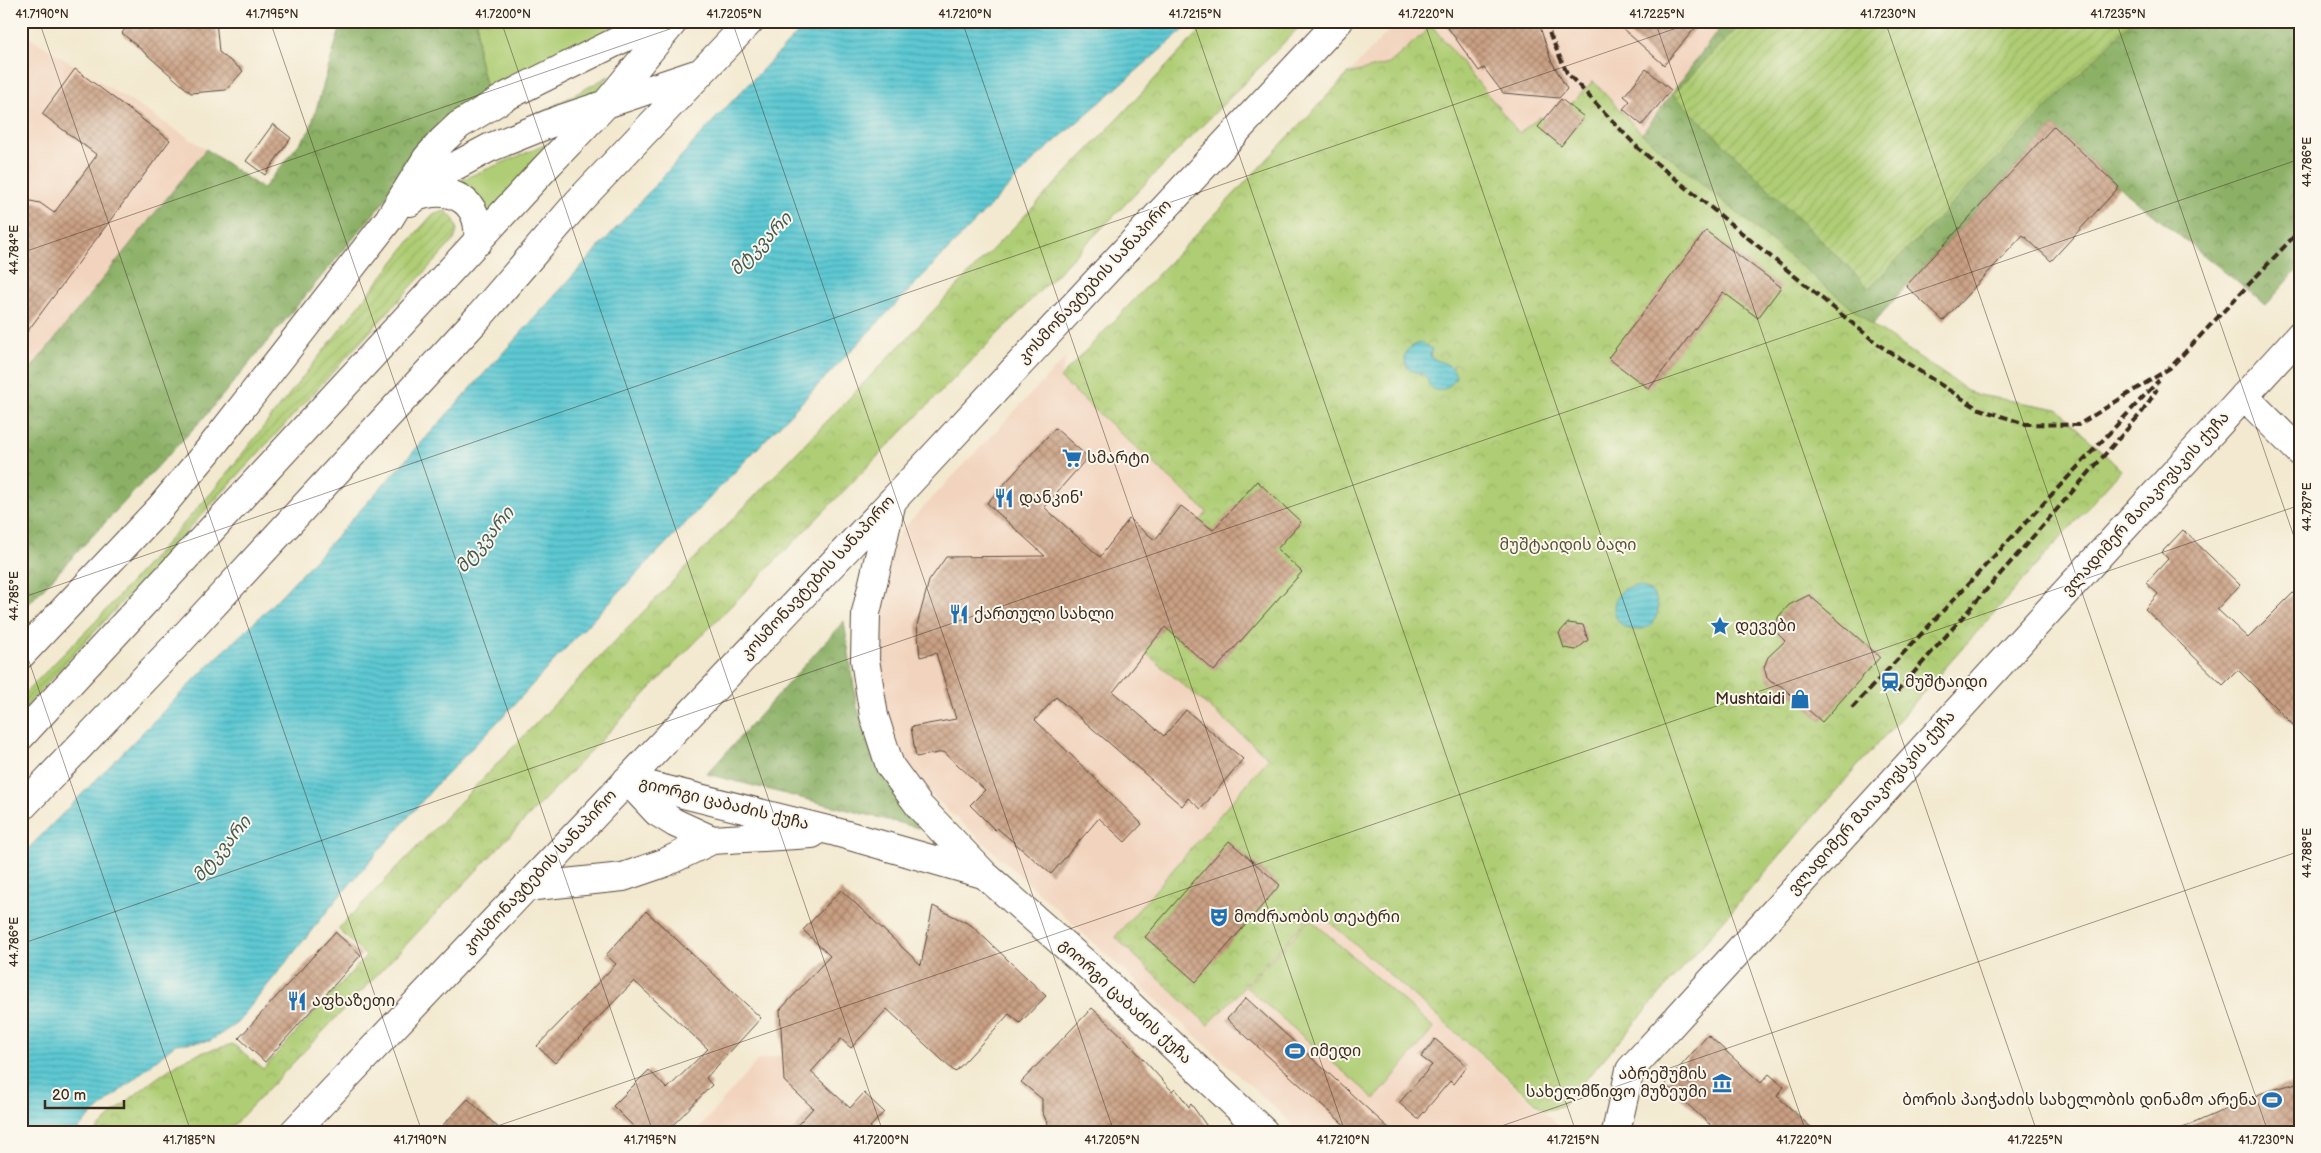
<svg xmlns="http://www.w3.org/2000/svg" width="2321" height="1153" font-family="'Balsamiq Sans','Noto Sans Georgian',sans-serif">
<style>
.built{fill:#f2d4be}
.grass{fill:#afcd74;stroke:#757c49}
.forest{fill:url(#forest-crowns);stroke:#636d42}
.park{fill:url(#park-crowns);stroke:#757c49}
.garden{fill:url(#garden-furrows);stroke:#757c49}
.water{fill:url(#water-rules);stroke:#4c7a78}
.building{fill:url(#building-cross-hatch)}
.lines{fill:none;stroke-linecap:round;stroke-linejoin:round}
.minor-casing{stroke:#574739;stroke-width:30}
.major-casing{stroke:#574739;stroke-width:30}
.highway-casing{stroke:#574739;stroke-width:30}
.minor{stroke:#fff;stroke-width:28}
.major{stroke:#fff;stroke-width:28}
.highway{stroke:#fff;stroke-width:28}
.rail{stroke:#3b2a1e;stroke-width:4;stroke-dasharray:8 4;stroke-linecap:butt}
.ticks{fill:none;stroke:#3b2a1e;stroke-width:1;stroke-opacity:0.45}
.labels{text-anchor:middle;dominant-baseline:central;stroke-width:4;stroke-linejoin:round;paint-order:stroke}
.street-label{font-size:16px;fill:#3b2a1e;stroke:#fbf7ec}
.poi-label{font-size:16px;fill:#3b2a1e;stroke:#fbf7ec;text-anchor:start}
.park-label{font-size:16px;fill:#585334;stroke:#fbf7ec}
.water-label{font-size:18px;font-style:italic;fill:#455a54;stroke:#fbf7ec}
.neatline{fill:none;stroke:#3b2a1e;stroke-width:2}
.ticks-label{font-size:12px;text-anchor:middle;fill:#3b2a1e}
</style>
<defs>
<pattern id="forest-crowns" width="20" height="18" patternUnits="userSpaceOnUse" patternTransform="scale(1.25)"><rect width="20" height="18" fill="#8bb066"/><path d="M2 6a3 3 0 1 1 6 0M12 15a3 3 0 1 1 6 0" fill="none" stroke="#738f53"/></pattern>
<pattern id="park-crowns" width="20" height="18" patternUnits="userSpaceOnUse" patternTransform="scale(1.25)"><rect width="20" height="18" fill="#afcd74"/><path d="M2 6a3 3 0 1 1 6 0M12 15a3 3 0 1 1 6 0" fill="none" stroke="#97b064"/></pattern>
<pattern id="garden-furrows" width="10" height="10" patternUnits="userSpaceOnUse" patternTransform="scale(1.25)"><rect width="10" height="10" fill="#afcd74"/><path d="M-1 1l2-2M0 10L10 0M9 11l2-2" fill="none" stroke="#97b064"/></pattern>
<pattern id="water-rules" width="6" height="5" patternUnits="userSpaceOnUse" patternTransform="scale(1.25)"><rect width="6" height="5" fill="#5dc9d3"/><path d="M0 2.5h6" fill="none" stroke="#4ea3ab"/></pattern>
<pattern id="building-cross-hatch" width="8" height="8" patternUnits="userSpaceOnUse" patternTransform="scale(1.25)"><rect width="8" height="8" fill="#caa084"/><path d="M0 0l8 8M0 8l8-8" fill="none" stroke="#a5836b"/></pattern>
</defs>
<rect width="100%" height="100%" fill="#fbf7ec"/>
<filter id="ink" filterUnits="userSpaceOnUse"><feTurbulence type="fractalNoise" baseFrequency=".02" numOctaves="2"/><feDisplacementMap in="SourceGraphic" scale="10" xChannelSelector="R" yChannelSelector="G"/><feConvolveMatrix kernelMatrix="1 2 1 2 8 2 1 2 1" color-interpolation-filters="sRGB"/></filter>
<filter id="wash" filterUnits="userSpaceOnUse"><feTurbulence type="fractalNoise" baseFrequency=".0096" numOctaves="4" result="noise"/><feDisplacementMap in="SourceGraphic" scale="20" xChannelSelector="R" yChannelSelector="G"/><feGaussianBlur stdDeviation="1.12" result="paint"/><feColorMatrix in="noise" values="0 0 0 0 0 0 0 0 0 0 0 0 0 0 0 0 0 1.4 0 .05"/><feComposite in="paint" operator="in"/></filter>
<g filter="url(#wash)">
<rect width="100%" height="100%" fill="#f3e9d0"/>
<!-- built -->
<path class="built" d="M1398,21h327l-83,113 -49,-53 -40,42 -13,-6 -21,17 -87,-108 -43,38 -41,10z
M26,35l180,114 -185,232v-339z
M1067,356l-7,22 147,134 -88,119 150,127 -153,179 92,88 108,-115 250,222h-265l-385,-351 -36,-77 -8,-67 7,-49 20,-55z
M783,1055l1,26 54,51h-142l62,-72z"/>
<!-- grass -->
<path class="grass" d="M477,21h154l-140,89 -13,-55z
M609,76l-21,25 -97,39z
M569,135l-84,88 -41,-36z
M1310,919l124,109 -59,71 -129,-112z"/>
<!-- forest -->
<path class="forest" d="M346,21h131l1,34 13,55 -70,47 -214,257 -186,198v-231l185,-232 57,40 47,-59 29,-98z
M1725,21h575v246l-34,38 -147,-118 -65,-61 -148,160 -34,39 -230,-191z
M844,621l13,86 19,53 43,68 -212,-54z"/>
<!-- park -->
<path class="park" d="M1209,21h96l-637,649 -441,462h-132c20,-22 58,-53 84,-69 15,-10 37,-14 54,-19l30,25 103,-113 -28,-27 754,-783z
M1432,26l87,107 21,-16 13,6 40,-42 49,53 230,191 101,69 85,15 63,61 -281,316 -278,321 -18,3 -228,-200 -108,115 -93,-88 154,-179 -150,-128 88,-118 -147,-134 288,-304 41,-10z"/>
<!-- garden -->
<path class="garden" d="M1744,21h388l-263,267 -196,-194z
M446,211c10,10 14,15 8,29l-433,472v-15l76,-77 116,-129 204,-259 16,-18z"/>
<!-- water -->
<path class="water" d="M809,21h385l-156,135 -463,482 -65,71 -74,76 -99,114 -100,124 -27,18 -35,3 -88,75 -11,13h-55v-276l184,-187 59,-56 61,-64 391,-431z
M1422,343l10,6 -2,7c11,9 24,5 26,22 -6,10 -19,18 -27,7 -1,-3 -1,-6 -3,-8 -4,-5 -13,-4 -18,-9 -8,-13 0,-23 14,-25z
M1614 608a22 22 0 1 1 44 0a22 22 0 1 1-44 0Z"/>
<g id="blocks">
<!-- building -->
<path class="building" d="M131,21h85l3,31 24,19 -17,19 -35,3 -69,-60z
M1443,21h95l13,39 16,29 -8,9 -56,-5 -19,-25 -5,3z
M1614,21h87l-37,44z
M75,69l95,71 -149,200v-141l19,4 14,10 43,-58 -55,-41z
M1646,69l25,21 -29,35 -19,-16 7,-8 -6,-5z
M1561,99l23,18 -23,29 -23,-19z
M273,124l18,14 -26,37 -19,-14z
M2054,126l65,61 -68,74 -28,-26 -80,86 -37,-35z
M1706,231l75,56 -23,31 -35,-26 -74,97 -41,-31z
M1055,428l33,29 -44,50 56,50 29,-38 26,21 26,-34 32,24 44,-49 44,41 -24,27 25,23 -88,99 -49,-44 -52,65 51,44 22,-26 57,49 -42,50 -13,-11 -6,8 -126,-109 -21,23 107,104 -17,18 -26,-24 -48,56 -54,-46 -2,2 -25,-25 15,-15 -41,-38 -28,5 -5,-30 45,-8 -20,-66 -16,4 -3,-32 12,-44 17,-24 99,-1 -58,-53z
M2183,530l57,55 -23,24 31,29 52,-52v146l-62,-62 -15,15 -78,-76 13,-15 -12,-11 22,-24 -6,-7z
M1809,595l71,62 -58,65 -41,-36 -10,-4 -4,-4 -3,-11 4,-10 17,-16 -12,-12 6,-13 10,-11z
M1568,623l15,2 5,15 -12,10 -12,-2 -5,-15z
M1229,841l51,44 -84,97 -51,-45z
M841,890l80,75 12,-59 38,19 75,71 -26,27 -11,-9 -54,58 -68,-63 -36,39 -10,-9 -30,33 39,36 14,-15 20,19 -14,15 6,5h-85l22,-24 -29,-27 -4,-71 50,-54 -27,-26z
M646,911l115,107 -55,60 6,7 -46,47h-27l-26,-26 36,-36 18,19 41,-40 -74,-68 -79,82 -18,-17 79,-82 -10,-9z
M335,932l26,23 -96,107 -26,-24z
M1246,998l147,134h-41l-125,-113z
M1092,1008l30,28 50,55 3,-3 14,19 2,-3 20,28h-160l-9,-21v-12l-21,-17z
M1708,1035l53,48 8,-9 15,13 -7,9 39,36h-98l-53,-48z
M1435,1039l32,27 -14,18 -3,-3 -32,38 -19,-16 33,-38 -11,-8z
M2300,1082v50h-126l88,-39z
M468,1099l35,33h-67z"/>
</g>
</g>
<g filter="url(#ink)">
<use href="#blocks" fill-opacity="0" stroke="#574739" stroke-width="1"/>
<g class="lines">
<defs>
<path id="minor" d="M2244,396l56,56
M1616,1132l14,-62 670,-735"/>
<path id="major" d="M892,501l-26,112 -1,47 9,56 16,50 30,41 65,68 109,96 170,161
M627,780l209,52 147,42
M627,780l30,32 18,11 37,17
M526,887l97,-10 41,-14 48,-23 100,-6
M294,1132l599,-632 446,-479"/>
<path id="highway" d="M413,198c37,-14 69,1 65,44
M410,202l34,-30 45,-24 72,-29 135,-45
M21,655l140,-148 47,-56 181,-232 38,-61 15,-17 17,-16 48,-29 151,-75
M21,736l523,-567 61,-64 69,-84
M21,808l160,-168 297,-322 100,-116 172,-181"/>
</defs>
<!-- minor casing -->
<use href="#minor" class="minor-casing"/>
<!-- major casing -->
<use href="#major" class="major-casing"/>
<!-- highway casing -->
<use href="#highway" class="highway-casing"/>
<!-- minor -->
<use href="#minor" class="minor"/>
<!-- major -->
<use href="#major" class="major"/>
<!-- highway -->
<use href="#highway" class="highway"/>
<!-- rail -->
<path class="rail" d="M1547,21l3,14 17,38 72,76 240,196 98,63 48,16 53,1 92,-57 130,-138
M1896,693l247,-282 14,-22
M1852,708l307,-328"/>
</g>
</g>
<!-- ticks -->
<path class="ticks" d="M39,21l383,1111M270,21l383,1111M501,21l382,1111M732,21l382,1111M962,21l383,1111M1193,21l383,1111M1424,21l382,1111M1655,21l382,1111M1885,21l383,1111M2116,21l184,533M21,253l672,-232M21,598l1676,-577M21,638l170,494M21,944l2279,-785M480,1132l1820,-627M1484,1132l816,-281"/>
<!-- icons -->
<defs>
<symbol id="supermarket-bare" viewBox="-9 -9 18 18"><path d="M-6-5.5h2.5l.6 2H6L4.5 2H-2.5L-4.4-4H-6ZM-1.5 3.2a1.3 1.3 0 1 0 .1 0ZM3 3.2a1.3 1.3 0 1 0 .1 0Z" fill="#1f6fb2" stroke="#fbf7ec" stroke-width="2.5" paint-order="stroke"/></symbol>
<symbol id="restaurant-bare" viewBox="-9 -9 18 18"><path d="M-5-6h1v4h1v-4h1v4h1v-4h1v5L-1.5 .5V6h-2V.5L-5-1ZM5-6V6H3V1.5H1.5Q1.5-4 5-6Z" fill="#1f6fb2" stroke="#fbf7ec" stroke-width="2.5" paint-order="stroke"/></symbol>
<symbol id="sight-bare" viewBox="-9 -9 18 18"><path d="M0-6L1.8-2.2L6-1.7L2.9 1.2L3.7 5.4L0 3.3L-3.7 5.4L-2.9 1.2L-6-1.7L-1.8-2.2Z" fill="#1f6fb2" stroke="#fbf7ec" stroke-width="2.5" paint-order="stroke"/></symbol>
<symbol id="station-bare" viewBox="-9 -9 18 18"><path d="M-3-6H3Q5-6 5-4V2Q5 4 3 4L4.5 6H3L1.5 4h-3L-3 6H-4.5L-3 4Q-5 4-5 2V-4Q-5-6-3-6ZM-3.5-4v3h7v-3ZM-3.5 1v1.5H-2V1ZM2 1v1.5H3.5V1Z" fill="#1f6fb2" stroke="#fbf7ec" stroke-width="2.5" paint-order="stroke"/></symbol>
<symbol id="shop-bare" viewBox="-9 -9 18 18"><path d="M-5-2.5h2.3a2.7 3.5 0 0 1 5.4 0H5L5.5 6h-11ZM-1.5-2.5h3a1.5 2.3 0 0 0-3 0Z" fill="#1f6fb2" stroke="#fbf7ec" stroke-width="2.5" paint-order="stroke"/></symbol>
<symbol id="theatre-bare" viewBox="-9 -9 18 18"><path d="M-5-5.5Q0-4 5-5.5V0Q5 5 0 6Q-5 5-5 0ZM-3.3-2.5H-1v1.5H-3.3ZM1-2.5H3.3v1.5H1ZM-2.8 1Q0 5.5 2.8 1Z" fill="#1f6fb2" stroke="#fbf7ec" stroke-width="2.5" paint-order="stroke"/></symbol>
<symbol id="stadium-bare" viewBox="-9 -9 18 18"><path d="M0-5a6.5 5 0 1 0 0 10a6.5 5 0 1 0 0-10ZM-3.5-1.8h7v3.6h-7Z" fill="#1f6fb2" stroke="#fbf7ec" stroke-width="2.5" paint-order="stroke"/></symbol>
<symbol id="museum-bare" viewBox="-9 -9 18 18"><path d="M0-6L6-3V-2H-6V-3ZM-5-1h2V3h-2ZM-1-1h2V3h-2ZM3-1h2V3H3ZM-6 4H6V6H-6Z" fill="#1f6fb2" stroke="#fbf7ec" stroke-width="2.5" paint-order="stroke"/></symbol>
</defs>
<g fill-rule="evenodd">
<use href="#supermarket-bare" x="1058" y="444" width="28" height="28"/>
<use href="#restaurant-bare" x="990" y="484" width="28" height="28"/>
<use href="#restaurant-bare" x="945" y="600" width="28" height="28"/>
<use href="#sight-bare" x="1706" y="612" width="28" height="28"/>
<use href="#station-bare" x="1876" y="668" width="28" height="28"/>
<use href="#shop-bare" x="1786" y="685" width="28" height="28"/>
<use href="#theatre-bare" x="1205" y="903" width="28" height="28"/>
<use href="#restaurant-bare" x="283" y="987" width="28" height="28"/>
<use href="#stadium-bare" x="1281" y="1037" width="28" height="28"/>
<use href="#museum-bare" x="1708" y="1069" width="28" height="28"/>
<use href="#stadium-bare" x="2258" y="1086" width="28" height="28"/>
</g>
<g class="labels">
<!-- street labels -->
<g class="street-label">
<text transform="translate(1095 282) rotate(-47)">კოსმონავტების სანაპირო</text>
<text transform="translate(2146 504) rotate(-48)">ვლადიმერ მაიაკოვსკის ქუჩა</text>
<text transform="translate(818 578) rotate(-47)">კოსმონავტების სანაპირო</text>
<text transform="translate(1872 803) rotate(-48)">ვლადიმერ მაიაკოვსკის ქუჩა</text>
<text transform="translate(724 804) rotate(14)">გიორგი ცაბაძის ქუჩა</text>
<text transform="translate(540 872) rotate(-47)">კოსმონავტების სანაპირო</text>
<text transform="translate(1125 1002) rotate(43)">გიორგი ცაბაძის ქუჩა</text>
</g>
<!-- poi labels -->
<g class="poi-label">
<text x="1087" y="458">სმარტი</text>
<text x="1019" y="498">დანკინ'</text>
<text x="974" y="614">ქართული სახლი</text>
<text x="1735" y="626">დევები</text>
<text x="1905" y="682">მუშტაიდი</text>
<text x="1785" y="699" text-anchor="end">Mushtaidi</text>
<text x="1234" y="917">მოძრაობის თეატრი</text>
<text x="312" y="1001">აფხაზეთი</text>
<text x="1310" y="1051">იმედი</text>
<text x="1707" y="1074" text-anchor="end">აბრეშუმის<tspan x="1707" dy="18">სახელმწიფო მუზეუმი</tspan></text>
<text x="2257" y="1100" text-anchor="end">ბორის პაიჭაძის სახელობის დინამო არენა</text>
</g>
<!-- park labels -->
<g class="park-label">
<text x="1568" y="545">მუშტაიდის ბაღი</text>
</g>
<!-- water labels -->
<g class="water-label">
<text transform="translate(761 244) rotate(-46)">მტკვარი</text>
<text transform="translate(485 540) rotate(-50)">მტკვარი</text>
<text transform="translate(222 849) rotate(-50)">მტკვარი</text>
</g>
</g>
<!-- margin -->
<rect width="2321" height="1153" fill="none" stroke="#fbf7ec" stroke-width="55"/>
<!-- scale -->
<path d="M45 1100v8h79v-8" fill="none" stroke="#3b2a1e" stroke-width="2.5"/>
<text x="52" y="1100" font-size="15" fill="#3b2a1e" stroke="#fbf7ec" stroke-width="4" paint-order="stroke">20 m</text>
<rect x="28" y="28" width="2266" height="1098" class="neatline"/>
<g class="ticks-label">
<text x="42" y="18">41.7190°N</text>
<text x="272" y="18">41.7195°N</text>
<text x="503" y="18">41.7200°N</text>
<text x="734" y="18">41.7205°N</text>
<text x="965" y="18">41.7210°N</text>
<text x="1195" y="18">41.7215°N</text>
<text x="1426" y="18">41.7220°N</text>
<text x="1657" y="18">41.7225°N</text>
<text x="1888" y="18">41.7230°N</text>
<text x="2118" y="18">41.7235°N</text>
<text transform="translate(2307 162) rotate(-90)" y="4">44.786°E</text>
<text transform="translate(14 250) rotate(-90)" y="4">44.784°E</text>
<text transform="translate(2307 507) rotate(-90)" y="4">44.787°E</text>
<text transform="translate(14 596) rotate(-90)" y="4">44.785°E</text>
<text transform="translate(2307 853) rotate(-90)" y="4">44.788°E</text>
<text transform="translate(14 942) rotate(-90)" y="4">44.786°E</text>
<text x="189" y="1144">41.7185°N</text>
<text x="420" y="1144">41.7190°N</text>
<text x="650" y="1144">41.7195°N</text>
<text x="881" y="1144">41.7200°N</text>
<text x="1112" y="1144">41.7205°N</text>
<text x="1343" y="1144">41.7210°N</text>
<text x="1573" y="1144">41.7215°N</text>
<text x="1804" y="1144">41.7220°N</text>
<text x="2035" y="1144">41.7225°N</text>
<text x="2266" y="1144">41.7230°N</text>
</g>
</svg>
